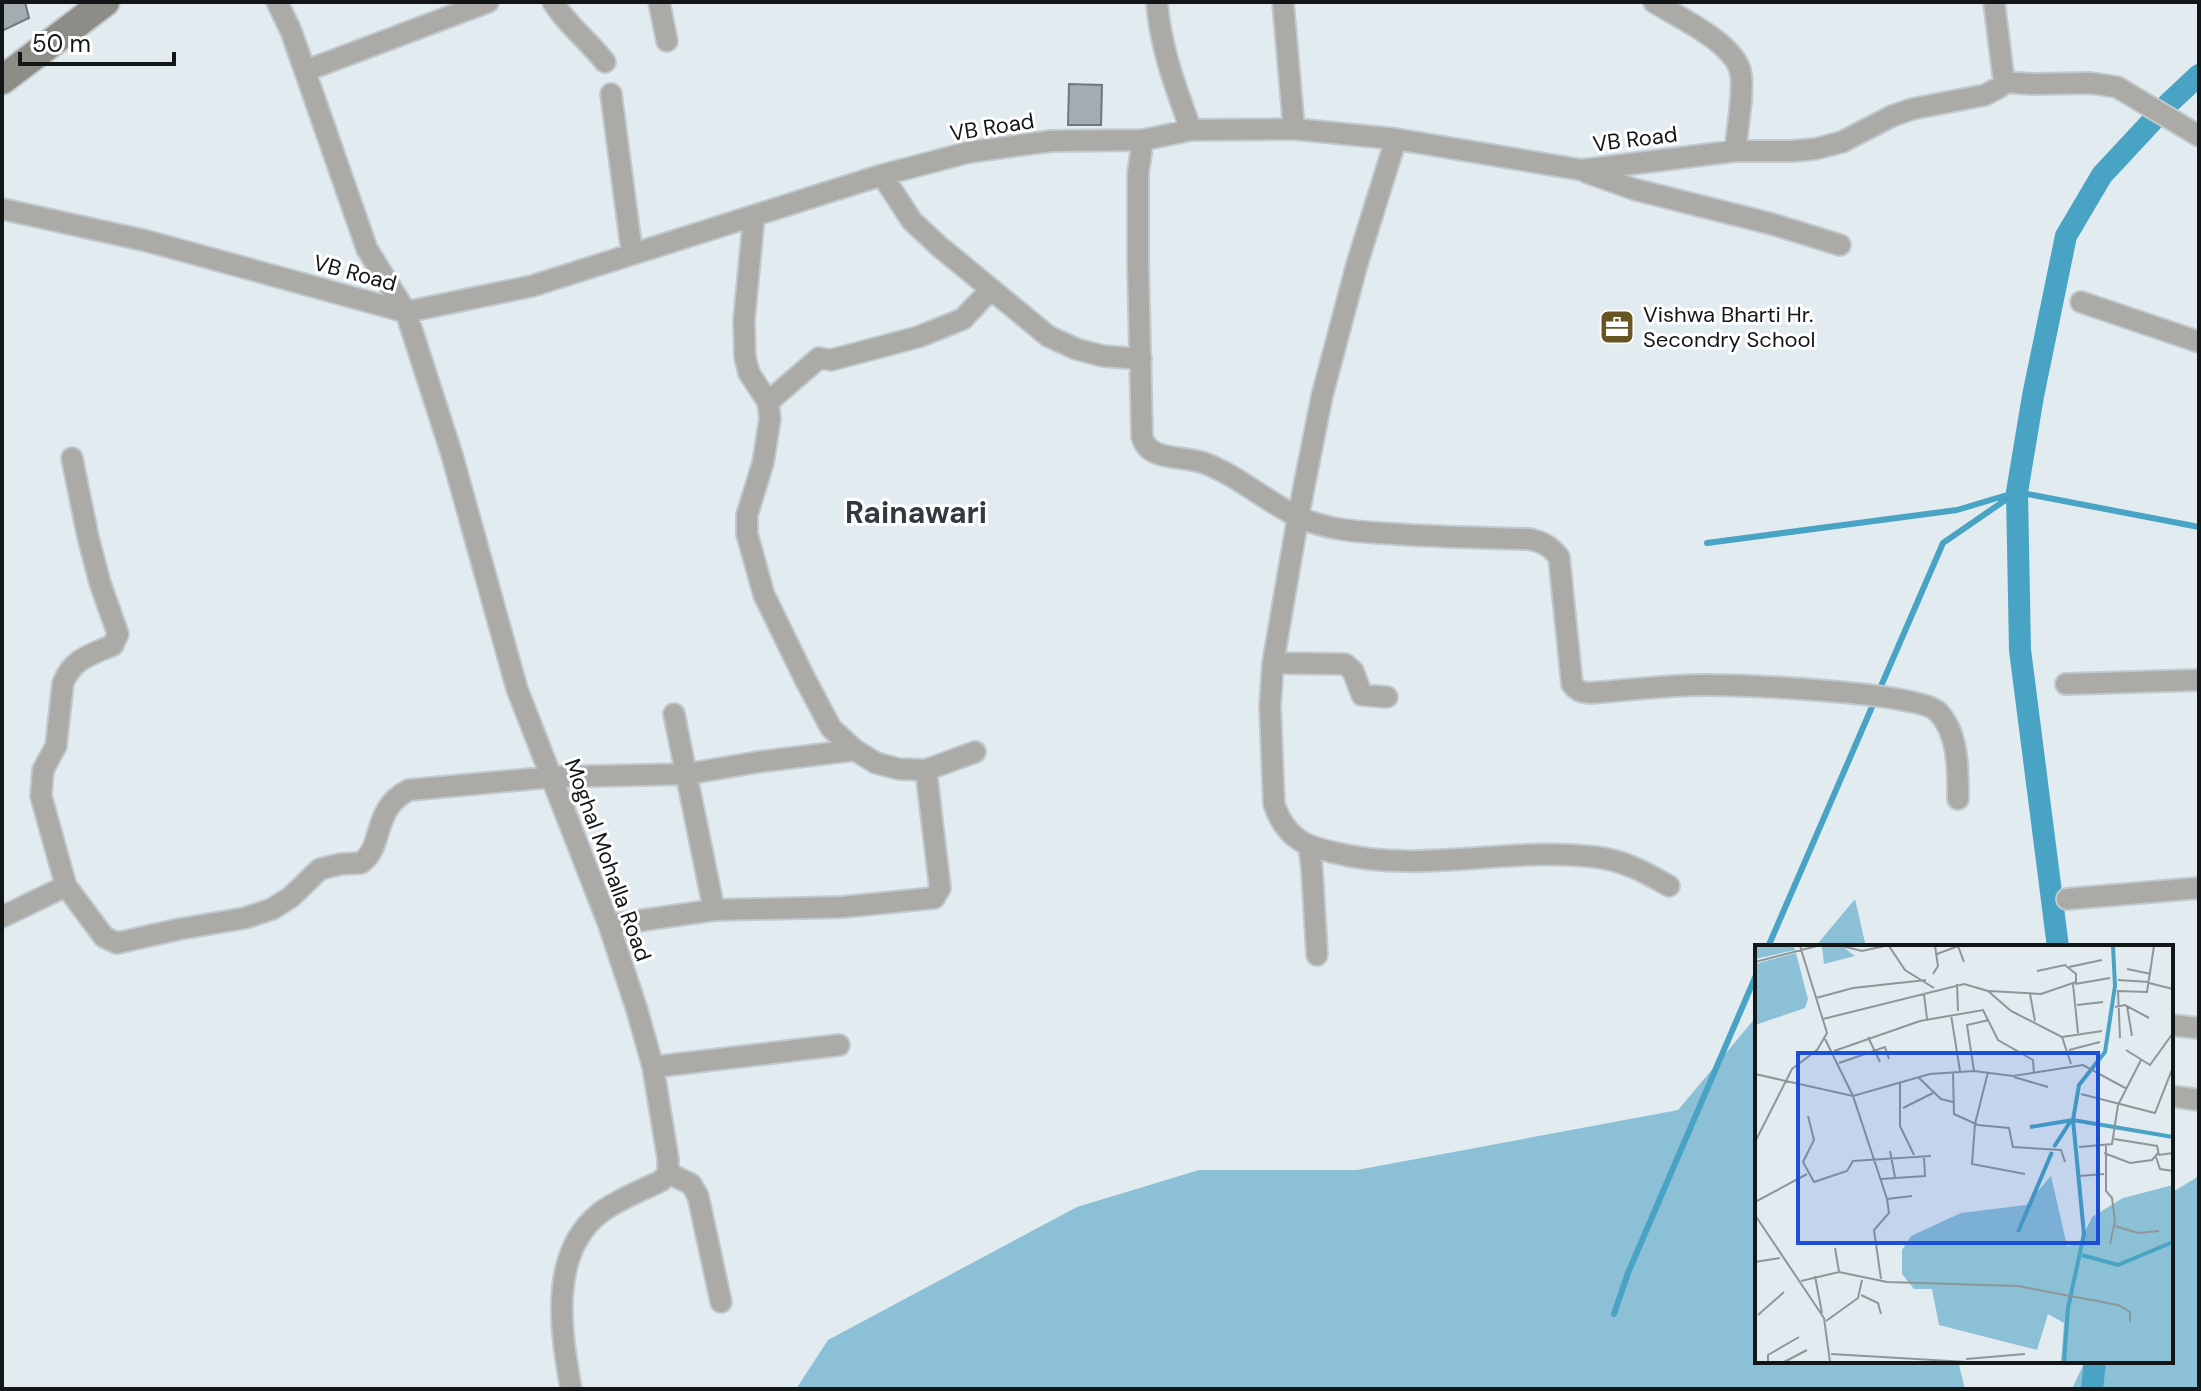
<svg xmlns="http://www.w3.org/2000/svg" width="2201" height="1391" font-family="'DM Sans',sans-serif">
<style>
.green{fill:#8cc0d6}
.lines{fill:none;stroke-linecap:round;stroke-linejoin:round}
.stream{stroke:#49a3c4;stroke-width:6}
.canal{stroke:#49a3c4;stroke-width:22}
.building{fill:#a3acb0;stroke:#6f787c;stroke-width:2}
.street-casing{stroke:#c0c9cd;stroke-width:24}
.secondary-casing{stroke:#c0c9cd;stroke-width:32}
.street{stroke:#acaaa7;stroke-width:20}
.secondary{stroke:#8e8c86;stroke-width:28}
.labels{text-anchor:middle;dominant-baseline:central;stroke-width:6;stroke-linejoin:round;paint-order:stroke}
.street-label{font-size:22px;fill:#131617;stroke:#fff}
.poi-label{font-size:22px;fill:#131617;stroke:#fff;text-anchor:start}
.district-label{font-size:30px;font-weight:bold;fill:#323a3d;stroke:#fff}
.inset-river{fill:none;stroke:#49a3c4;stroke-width:4}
.inset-road{fill:none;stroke:#8f9699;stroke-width:2}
.view{fill:#1d4ed8;fill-opacity:0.15;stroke:#1d4ed8;stroke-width:4}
.inset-edge{fill:none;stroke:#131617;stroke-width:4}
</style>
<rect width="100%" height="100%" fill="#e1ebf0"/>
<!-- green -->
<path class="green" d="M1855,899l11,48h-51z
M1757,1016v345h201l7,28h-1169l32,-49 249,-133 122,-37h158l321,-60z
M2199,1176v213h-127l13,-28h86v-168z"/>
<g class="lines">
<!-- stream -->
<path class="stream" d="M1707,543l250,-33 60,-18 182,35
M1768,947l175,-404 74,-51
M1614,1314l14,-41 129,-300"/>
<!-- canal -->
<path class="canal" d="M2058,947l-38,-297 -3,-158 16,-96 33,-160 36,-61 67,-72 30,-28
M2092,1389l3,-28"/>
</g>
<!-- building -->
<path class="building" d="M2,2h23l4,16 -27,13z
M1069,84l33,1 -1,40h-33z"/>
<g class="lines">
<defs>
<path id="street" d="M277,2l14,29 76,218 39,63 46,143 65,234 92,236 28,85 16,57 15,92v14l-7,8c-19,9 -44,19 -61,32 -52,41 -39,119 -29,176
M553,2c14,23 35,38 52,60
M659,2l8,39
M1157,2c3,45 19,86 34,128
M1283,2l11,127
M1654,2c25,16 77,39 86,68 5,17 -3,62 -5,81
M1994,2l10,80
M305,71l183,-69
M2004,82l28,2 58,-1 27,4 82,49
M611,94l21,159
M1396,139l-39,125 -35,132 -24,121 -25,146 -3,43 4,98c5,14 11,26 24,35 10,8 22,10 34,13 87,23 176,-6 263,5 28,3 50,15 74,29
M1143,140l-5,33v90l4,174c7,25 41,18 62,26 35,13 62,39 95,54 30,14 63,15 96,17 44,3 89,4 134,5 14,3 21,7 30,18l13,127c5,7 9,8 18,9 38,-3 78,-8 116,-8 36,0 210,7 231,26 22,21 21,60 21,88
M1586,172l47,17 139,35 68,21
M882,175l30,46 28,26 108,89 28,13 27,7 38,3
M2,209l145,32 259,71 126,-26 350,-111 88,-23 81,-11 92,-1 48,-10 103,-1 102,10 186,31 153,-19h58l22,-2 27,-7 50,-26 20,-7 73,-14 15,-8 4,-5
M754,216l-10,104 1,37 4,16 19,29 2,17 -7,44 -16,52v19l17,61 42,86 25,47 24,22
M2081,302l118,40
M768,402l51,-44 12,2 87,-23 45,-18 28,-30
M72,458l16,79 12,46 18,51 -5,11c-22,10 -40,13 -50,38l-7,63 -13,24 -2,26 25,90 38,51 13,6 63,-14 65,-11 27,-9 19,-12 29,-28 21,-5 20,-1c24,-17 10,-54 48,-73l143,-13 135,-3 71,-12 97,-12 21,13 23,6 27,1 49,-18
M1273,663l72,1 8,7 9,24 25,2
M2066,684l133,-4
M674,714l40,196
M1309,846l3,24 5,85
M2067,899l132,-11
M2,917l64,-31
M609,925l105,-15 129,-3 91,-9 6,-10 -14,-118
M2171,1025l28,3
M653,1067l186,-22
M2171,1096l28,4
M668,1173l23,11 7,12 23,106"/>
<path id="secondary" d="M2,80l103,-78"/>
</defs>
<!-- street casing -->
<use href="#street" class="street-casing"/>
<!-- secondary casing -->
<use href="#secondary" class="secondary-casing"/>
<!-- street -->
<use href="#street" class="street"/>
<!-- secondary -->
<use href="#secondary" class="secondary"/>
</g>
<!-- icons -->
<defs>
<symbol id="office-square" viewBox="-11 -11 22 22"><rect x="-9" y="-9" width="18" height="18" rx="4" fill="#675523" stroke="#fff"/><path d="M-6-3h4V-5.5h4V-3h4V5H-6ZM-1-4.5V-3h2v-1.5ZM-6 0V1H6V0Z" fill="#fff"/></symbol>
</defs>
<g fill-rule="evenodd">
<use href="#office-square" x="1597" y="307" width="40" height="40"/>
</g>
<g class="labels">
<!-- street labels -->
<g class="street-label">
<text transform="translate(992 127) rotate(-9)">VB Road</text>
<text transform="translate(1635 139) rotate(-7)">VB Road</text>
<text transform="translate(355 273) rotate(15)">VB Road</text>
<text transform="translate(608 860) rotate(70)">Moghal Mohalla Road</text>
</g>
<!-- poi labels -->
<g class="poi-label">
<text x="1643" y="314">Vishwa Bharti Hr.<tspan x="1643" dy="25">Secondry School</tspan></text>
</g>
<!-- district labels -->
<g class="district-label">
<text x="916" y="512">Rainawari</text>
</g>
</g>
<!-- overview -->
<g transform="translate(1755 945)">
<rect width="418" height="418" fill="#e1ebf0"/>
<path d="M0,1h39l1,4 -40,9zM88,2l12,9 -31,8 -2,-17zM41,8l12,46 -3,9 -50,17v-61zM296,231l16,70 12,-2 13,-27 31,-19 50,-13v177h-112l3,-39 -16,-9 -11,36 -98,-25 -7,-36h-18l-12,-15v-24l9,-14 50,-23 65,-8z" fill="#8cc0d6"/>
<path class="inset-river" d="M275,182l43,-7 100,17M299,202l16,-25M263,287l34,-80M327,310l36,10 55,-23M309,417l4,-54 16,-74 -11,-114 6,-35 26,-33 10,-66 -2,-40"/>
<path class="inset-road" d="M87,1l20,5 23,-5M134,1l16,24 29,18M182,9l21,-8 6,16M0,17l62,-16M314,22l33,-7M372,24l24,5M178,29l5,-8 -3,-20M363,35l31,2M394,38l24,6M202,39l1,27M318,39l5,49M320,39l35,-6M234,46l52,3 35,-12v-8l-11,-9 -28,6M169,49l3,25M275,49l5,27M61,53l37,-10 73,-8M322,60l26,-3M372,61l5,30M360,62l10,-2 24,13M196,70l9,56M68,74l141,-35 24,7 23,20 51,26 9,27M113,92l12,25M307,92l40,-6M365,93l-2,-47 29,1 7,-46M70,94l28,57 34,103 2,14 -15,17 7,49M314,105l31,-8M371,105l24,15 23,-32M79,106l86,-30 63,-11 15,30 35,20 1,14M84,118l46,-16 4,12M219,126l-7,-46 22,-5M198,127l1,42 24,11 31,3 4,19 48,3 4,12M233,127l-13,52 -3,40 53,10M0,129l98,22 77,-22 44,-3 39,5 70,-11 44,24M163,132l23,22 12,3M259,132l34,10M145,138v43l14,29M326,149l74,19 18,-46M148,163l30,-15M53,171l6,24 -11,22 11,20 33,-11 6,-10 78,-5M359,194l43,7 2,9 14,-2M0,197l37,-73 25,-19 10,-17 -27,-87M351,200v46l6,7 3,23 -5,23M324,202l33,-3 6,-39 23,-45M135,206l5,26M349,208l26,10 22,-3 6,-7M401,212l4,12 13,2M324,231l25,-2M126,234l44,-3 -1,-18M132,254l25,-3M0,257l52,-28M0,270l69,103 6,44M360,281l23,7 21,-2M80,303l4,24M0,317l25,-4M60,331l7,37M46,336l38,-9 48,10 131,4 100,19 12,7v10M106,350l17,8 3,11M3,370l26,-23M71,376l32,-23 4,-18M76,409l136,8M211,414l59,-5M13,417v-7l31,-18M29,417l23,-12"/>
<path class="view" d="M43,108h300v190h-300z"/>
<rect width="418" height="418" class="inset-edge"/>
</g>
<!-- border -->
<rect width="2201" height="1391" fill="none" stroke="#131617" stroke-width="8"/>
<!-- scale -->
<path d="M20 52v12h154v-12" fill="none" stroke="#131617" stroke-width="4"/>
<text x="32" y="52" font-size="24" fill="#131617" stroke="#ffffff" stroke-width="6" paint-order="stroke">50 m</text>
</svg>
